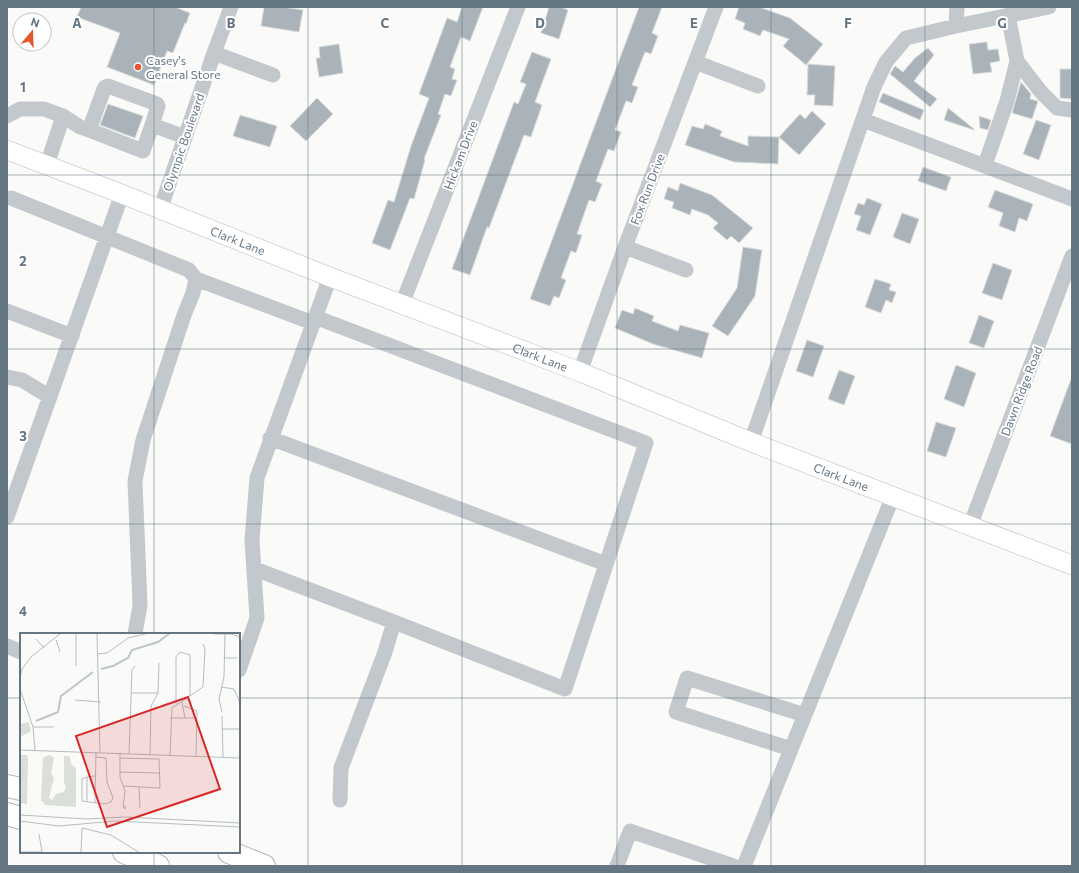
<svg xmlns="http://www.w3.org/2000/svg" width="1079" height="873" font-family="Commissioner,sans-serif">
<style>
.building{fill:#aab3b9;stroke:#dcdcda}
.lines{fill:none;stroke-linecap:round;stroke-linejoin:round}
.major-casing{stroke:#b5babe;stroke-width:20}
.highway-casing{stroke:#b4b9bd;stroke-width:24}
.minor{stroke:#c3c8cc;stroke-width:15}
.major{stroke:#fff;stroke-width:19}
.highway{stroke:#fff;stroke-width:22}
.grid{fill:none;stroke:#657683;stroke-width:1;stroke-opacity:0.55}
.poi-dot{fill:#e4572e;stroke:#fff;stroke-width:1.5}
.labels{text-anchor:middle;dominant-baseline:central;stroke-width:4;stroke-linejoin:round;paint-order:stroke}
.poi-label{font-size:12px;fill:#657683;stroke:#fff;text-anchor:start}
.street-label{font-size:12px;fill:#657683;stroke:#fff}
.inset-river{fill:none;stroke:#bbc7cb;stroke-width:2}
.inset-road{fill:none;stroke:#b5bdc2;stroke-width:1}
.view{fill:#d62828;fill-opacity:0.15;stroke:#d62828;stroke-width:2}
.inset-edge{fill:none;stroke:#657683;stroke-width:2}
.grid-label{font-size:13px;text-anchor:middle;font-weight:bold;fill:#657683;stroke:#fff;stroke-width:4;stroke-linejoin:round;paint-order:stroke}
</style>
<rect width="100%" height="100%" fill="#fafaf8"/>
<!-- building -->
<path class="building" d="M81,7h94l15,6 -4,11 -1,-1 -12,30 -6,-2 -13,34 -47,-18 13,-34 -43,-16z
M264,7h18l21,3 -4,22 -38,-6z
M462,7h21l-13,34 -9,-4 -11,30 5,2 -3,10 5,1 -6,16 -6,-2 -7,20 3,1 -17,44 1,1 -11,39 -4,-1 -20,52 -18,-7 16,-43 6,2 17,-56 18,-48 -10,-4 28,-76 10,4z
M549,7h11l8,3 -9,29 -18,-6z
M639,7h23l-10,26 6,3 -7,18 -6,-2 -13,33 6,2 -6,16 -6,-2 -11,29 6,2 -7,19 -6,-2 -12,32 6,3 -7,18 -6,-2 -12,34 5,1 -6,18 -5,-2 -10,27 5,2 -7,18 -5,-2 -4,10 -20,-7z
M739,7h20l31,11 33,26 -17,21 -23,-19 6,-7 -26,-9 -3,6 -17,-7 2,-6 -10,-4z
M987,42l1,8 10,-1 2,12 -10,2 2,9 -19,2 -4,-30z
M339,44l4,29 -24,4 -3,-19h4l-1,-11z
M928,48l6,7 -20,26 23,18 -7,8 -40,-33 5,-8 8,6 12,-14z
M532,52l19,7 -16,43 7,3 -11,32 -7,-2 -35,93 -2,-1 -17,48 -18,-6 62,-167 4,2 8,-20 -6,-2z
M808,64l27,2 -2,40 -19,-1 1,-10h-8z
M1060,69h12v30l-12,-1z
M1021,82l10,12 -1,5 8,2 -6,18 -20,-6z
M883,93l41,17 -4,10 -41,-18z
M317,98l16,16 -27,27 -16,-15z
M108,104l35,12 -8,22 -35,-13z
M948,108l26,21v1l-30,-10z
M812,111l14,13 -27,31 -20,-18 21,-23 5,5z
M240,115l37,11 -7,21 -37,-11z
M979,116l12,4 -3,10 -8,-2z
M1036,120l15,5 -12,35 -16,-6z
M705,124l17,7 -2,5 28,10v-10l31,1 -1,27 -44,-2 -49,-17 7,-19 11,3z
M923,167l28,10 -5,14 -28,-10z
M680,183l32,12 41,33 -14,15 -8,-7 -4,4 -14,-12 5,-5 -10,-8 -16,-6 -2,6 -18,-7 2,-6 -10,-3 4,-12 10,4z
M995,190l38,14 -6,17 -8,-3 -4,14 -16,-6 4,-13 -15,-6z
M867,198l15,6 -12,31 -14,-5 5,-14 -7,-2 4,-11 6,2z
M902,213l17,6 -9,25 -17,-7z
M743,247l19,3 -7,46 -27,40 -16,-10 25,-38z
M993,263l19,7 -10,30 -20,-7z
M875,279l16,5 -2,6 7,2 -4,11 -6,-3 -5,13 -16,-6z
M635,308l19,8 -2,5 26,10 2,-6 29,8 -7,25 -49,-14 -38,-16 7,-18 11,4z
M979,315l15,6 -10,27 -15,-5z
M807,340l17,6 -11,31 -17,-6z
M956,365l20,8 -12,34 -20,-8z
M839,370l16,6 -11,29 -16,-6z
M1071,379h1v65l-22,-8z
M936,422l20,6 -10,29 -19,-6z"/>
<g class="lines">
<defs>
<g id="major">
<path id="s1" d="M7,150l115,44 208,83 250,95 171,70 321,123"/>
</g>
<path id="highway" d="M7,786l14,3
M7,814l14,4
M124,852l34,14
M229,852l35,14"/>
</defs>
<!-- major casing -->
<use href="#major" class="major-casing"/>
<!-- highway casing -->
<use href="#highway" class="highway-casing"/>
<!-- minor -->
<path class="minor" d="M956,26l1,-19
M214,53l59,22
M1017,61l24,31 16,16 15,2
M695,62l63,24
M7,116l13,-7h24l19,7
M863,120l209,79
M89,130l54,21 9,-26
M47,165l16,-49 17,11 9,3 15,-41 1,-2 3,-1 49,18 1,2 -6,19 33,12
M985,165l22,-64 10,-40 -9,-46
M11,198l178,72 7,9 -3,14 -9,22 -41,125 -8,41 5,124 -5,29
M160,210l54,-157 17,-46
M625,247l61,23
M196,279l117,44
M402,304l116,-297
M7,311l65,25
M580,372l45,-125 91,-240
M7,377l15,3 28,17
M270,438l336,126
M751,442l123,-355 12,-25 20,-24 50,-12 93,-19
M7,517l115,-323
M970,526l102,-270
M255,569l139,53 171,67 81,-246 -331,-126
M7,646l14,6
M239,670l18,-52 -5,-78 5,-62 73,-201
M791,749l-115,-37 11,-34 118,37
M340,800l1,-32 44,-116 9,-30
M617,866l13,-35 104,35
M744,866l149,-370"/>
<!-- major -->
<use href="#major" class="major"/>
<!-- highway -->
<use href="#highway" class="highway"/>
</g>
<!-- grid -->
<path class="grid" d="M154,7v627M308,7v859M462,7v859M617,7v859M771,7v859M925,7v859M7,175h1065M7,349h1065M7,524h1065M7,698h14M239,698h833M154,852v14"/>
<!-- markers -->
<circle class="poi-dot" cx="138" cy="67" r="4"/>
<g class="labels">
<!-- poi labels -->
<g class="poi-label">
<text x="146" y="60">Casey's<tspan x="146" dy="14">General Store</tspan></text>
</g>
<!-- street labels -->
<g class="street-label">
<text transform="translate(183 142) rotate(-71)">Olympic Boulevard</text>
<text transform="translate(460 155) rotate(-69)">Hickam Drive</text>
<text transform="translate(647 189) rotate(-69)">Fox Run Drive</text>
<text stroke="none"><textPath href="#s1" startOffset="248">Clark Lane</textPath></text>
<text stroke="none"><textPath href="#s1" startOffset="572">Clark Lane</textPath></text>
<text transform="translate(1021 391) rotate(-69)">Dawn Ridge Road</text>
<text stroke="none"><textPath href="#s1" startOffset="896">Clark Lane</textPath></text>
</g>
</g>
<!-- overview -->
<g transform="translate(20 633)">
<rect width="220" height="220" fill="#fafaf8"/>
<path d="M9,89l2,9 -11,6v-13zM0,122h7l1,5 -1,44 -7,-1zM29,122l5,2 -3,17 3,4 -5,20 3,2 4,-6 8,-2 2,-6 -2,-3v-27h3l3,1 1,7 5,4v39l-31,-2 -4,-5 2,-42z" fill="#dadfd7"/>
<path class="inset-river" d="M81,36l12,-3 15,-8 4,-8 26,-8 12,-9M16,88l22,-9 3,-16 32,-24"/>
<path class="inset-road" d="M56,0v33M77,0l3,119M194,1h17l9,3M16,6l8,9M36,7l4,12M77,21l10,-1 21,-15 21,-5M204,25h13M0,46l2,-10 9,-12 30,-24M201,54l13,2 6,14M0,56l13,38 2,23M111,60h27M55,67l26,2M162,69l3,16M156,71v-47l4,-5 10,3v41M164,73l13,5 -1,45M202,79l-3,-13 5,-22 1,-44M202,83l1,41M150,85h27M13,94h21M202,96h18M0,117l220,8M100,120v24l5,14 -2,16 2,2v-4M109,120l3,-83 3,-4M130,121l1,-48 7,-13 1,-30M150,122l2,-47 31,-21 2,-38 -2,-5M100,125l39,1 1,29 -37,-2M100,139l39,1M67,144l-5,2v22l23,3 6,-2 2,-4 -6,-16 -1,-24 -10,-1M119,154l1,21M67,169v-25l8,-1M75,170l1,-51M0,182l66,4 40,-2 114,6M0,188l39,5 56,-5 125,6M19,201l3,18M0,219h22M61,220l1,-25 29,7 29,18"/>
<path class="view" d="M168,64l32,92 -113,38 -31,-91z"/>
<rect width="220" height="220" class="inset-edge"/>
</g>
<g class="grid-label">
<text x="77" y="28">A</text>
<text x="231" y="28">B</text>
<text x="385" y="28">C</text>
<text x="540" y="28">D</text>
<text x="694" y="28">E</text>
<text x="848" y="28">F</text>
<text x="1002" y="28">G</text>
<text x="23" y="92">1</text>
<text x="23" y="266">2</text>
<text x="23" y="441">3</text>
<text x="23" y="616">4</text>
</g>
<!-- border -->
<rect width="1079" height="873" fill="none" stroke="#657683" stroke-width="16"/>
<!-- north arrow -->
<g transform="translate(32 32) rotate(19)"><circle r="19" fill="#ffffff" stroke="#c1c8cd"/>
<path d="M0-3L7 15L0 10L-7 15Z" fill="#e4572e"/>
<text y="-6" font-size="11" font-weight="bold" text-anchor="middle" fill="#657683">N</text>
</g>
</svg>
